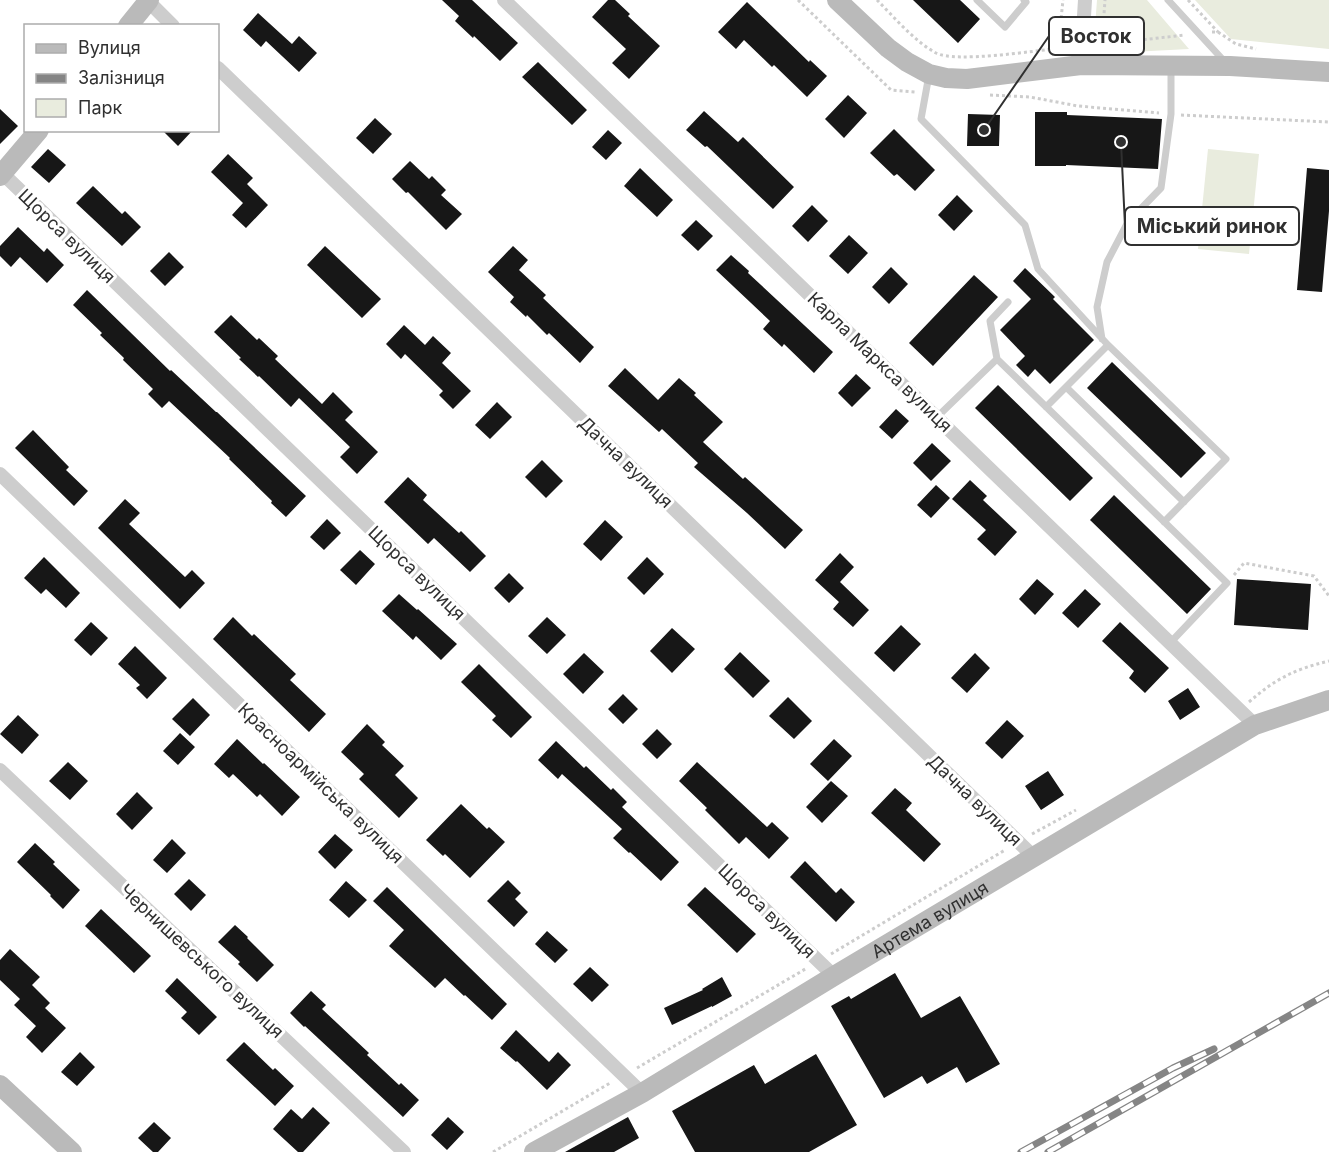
<svg xmlns="http://www.w3.org/2000/svg" width="1329" height="1152" font-family="Inter,sans-serif">
<style>
.green{fill:#e9ecde}
.building{fill:#171717}
.lines{fill:none;stroke-linecap:round;stroke-linejoin:round}
.path{stroke:#cdcdcd;stroke-width:3;stroke-dasharray:3 3;stroke-linecap:butt}
.lane{stroke:#cdcdcd;stroke-width:7}
.street{stroke:#cdcdcd;stroke-width:14}
.secondary{stroke:#bababa;stroke-width:20}
.rail-casing{stroke:#858585;stroke-width:7}
.rail{stroke:#fff;stroke-width:4.5;stroke-dasharray:14;stroke-linecap:butt}
.labels{text-anchor:middle;dominant-baseline:central;stroke-width:6;stroke-linejoin:round;paint-order:stroke}
.street-label{font-size:18px;fill:#303030;stroke:#fff}
.leader{fill:none;stroke:#303030;stroke-width:2}
.callout-dot{fill:#303030;stroke:#fff;stroke-width:2}
.callout{fill:#fff;stroke:#303030;stroke-width:2}
.callout-label{font-size:20px;text-anchor:middle;font-weight:bold;fill:#303030}
</style>
<rect width="100%" height="100%" fill="#fff"/>
<!-- green -->
<path class="green" d="M1097,0h50l42,49 -96,5z
M1195,0h134v49l-98,-10z
M1208,149l51,5 -10,100 -51,-5z"/>
<!-- building -->
<path class="building" d="M442,0h30l46,43 -18,18 -26,-25 -1,2 -18,-17 4,-5z
M608,0h7l15,14 -2,2 32,30 -31,33 -17,-16 14,-14 -34,-32z
M913,0h47l20,19 -22,24z
M747,2l62,60 1,-2 17,16 -20,21 -33,-32 -2,2 -28,-27 -8,9 -18,-17z
M258,13l34,31 7,-8 18,17 -18,19 -33,-31 -5,6 -18,-17z
M538,62l49,48 -15,15 -50,-48z
M848,95l19,18 -23,25 -19,-19z
M0,109l18,17 -18,18z
M704,111l34,31 5,-5 51,50 -21,22 -66,-63 -2,1 -19,-17z
M1035,112h32v3l95,4 -4,50 -92,-4v1h-31z
M968,114l32,1 -1,31h-32z
M375,118l17,16 -19,20 -17,-16z
M894,129l41,41 -20,21 -18,-17 -3,2 -24,-23z
M162,130h31l-15,16z
M608,130l14,13 -16,17 -14,-13z
M48,149l18,16 -17,18 -18,-16z
M228,154l25,24 -6,6 21,21 -22,23 -14,-13 11,-12 -32,-31z
M410,161l19,18 3,-3 14,14 -5,5 21,19 -16,16 -38,-38 -2,1 -14,-14z
M640,168l33,32 -16,17 -33,-31z
M1307,168l22,2v41l-7,81 -25,-2z
M93,186l29,28 3,-3 16,16 -19,19 -46,-43z
M957,195l16,16 -19,20 -16,-16z
M812,205l16,16 -20,21 -16,-16z
M696,220l17,16 -15,15 -17,-16z
M18,227l26,25 3,-4 17,17 -17,18 -27,-26 -9,10 -11,-11v-10z
M849,235l19,18 -20,21 -19,-18z
M325,246l56,53 -19,19 -55,-53z
M513,246l15,14 -9,10 27,25 -3,3 51,49 -14,16 -31,-30 -2,2 -20,-20 -1,2 -16,-15 4,-5 -26,-25z
M169,252l15,15 -19,19 -15,-15z
M731,255l18,16 -1,2 85,79 -19,21 -30,-29 -2,3 -19,-18 7,-8 -54,-51z
M891,267l17,17 -19,20 -17,-17z
M1025,268l30,29 -2,2 41,41 -44,44 -15,-15 -7,8 -12,-12 9,-9 -25,-26 31,-31 -18,-18z
M974,275l24,22 -65,69 -24,-23z
M87,290l83,81 1,-1 45,42h1l89,84 -20,21 -15,-14 1,-2 -43,-42 1,-1 -61,-57 -7,7 -14,-14 5,-5 -30,-29 1,-2 -24,-23 2,-2 -29,-28z
M231,315l26,25 2,-2 19,18 -3,3 47,45 11,-12 20,20 -8,8 33,32 -21,22 -17,-17 10,-10 -51,-49 -8,9 -32,-31 -1,1 -19,-18 2,-1 -27,-26z
M404,325l21,20 8,-9 18,17 -9,10 29,28 -18,18 -14,-14 4,-4 -38,-37 -4,5 -15,-15z
M1112,362l94,91 -25,25 -94,-90z
M625,368l33,32 21,-22 17,15 -2,2 29,27 -20,20 40,37 2,-2 58,53 -18,19 -38,-36 -53,-46 4,-4 -36,-34 -3,3 -51,-46z
M856,374l15,14 -19,19 -14,-14z
M998,385l95,93 -23,23 -95,-93z
M497,402l15,15 -22,22 -15,-14z
M896,409l13,12 -17,18 -13,-12z
M33,430l36,37 -3,3 22,21 -14,15 -59,-58z
M932,443l19,18 -20,20 -18,-18z
M542,460l21,21 -17,17 -21,-21z
M408,477l19,18 -4,5 36,33 2,-2 25,25 -16,16 -36,-34 -6,6 -44,-42z
M970,480l17,16 -4,4 34,32 -22,24 -18,-17 9,-9 -34,-31z
M936,485l14,13 -19,20 -14,-13z
M1114,495l97,94 -24,25 -97,-94z
M125,499l15,14 -11,11 56,53 7,-7 13,13 -25,26 -82,-81z
M327,519l14,14 -17,17 -14,-13z
M605,520l18,17 -22,24 -18,-17z
M360,550l15,14 -19,21 -16,-15z
M840,553l14,14 -14,15 29,28 -16,17 -20,-18 6,-7 -24,-22z
M44,557l36,36 -14,15 -20,-19 -5,5 -17,-16z
M647,557l17,17 -20,21 -17,-17z
M509,573l15,15 -15,15 -15,-15z
M1037,579l17,15 -19,21 -16,-16z
M1237,579l74,5 -3,46 -74,-5z
M1085,589l16,15 -23,24 -16,-15z
M399,594l18,16 1,-1 39,35 -16,16 -25,-24 -3,4 -31,-29z
M233,617l19,19 2,-2 42,40 -6,6 36,34 -17,18 -96,-93z
M547,617l19,18 -19,19 -19,-18z
M91,622l17,16 -17,18 -17,-16z
M1120,622l49,46 -24,25 -16,-15 5,-7 -32,-30z
M901,625l20,19 -27,28 -20,-19z
M672,628l23,21 -23,24 -22,-22z
M135,646l32,32 -20,21 -11,-11 4,-3 -22,-21z
M740,652l30,29 -17,17 -29,-29z
M584,653l20,19 -21,22 -20,-20z
M975,653l15,15 -23,25 -16,-15z
M479,664l53,53 -21,21 -19,-18 4,-4 -35,-34z
M1188,688l12,19 -20,13 -12,-19z
M623,694l15,15 -15,15 -15,-15z
M788,697l24,24 -18,18 -25,-23z
M193,698l17,17 -20,21 -18,-17z
M18,715l21,20 -17,19 -22,-20z
M1007,720l17,16 -22,23 -17,-16z
M367,724l18,18 -3,3 22,21 -9,9 23,23 -19,20 -40,-39 5,-5 -23,-22z
M657,729l15,15 -15,15 -15,-15z
M180,733l15,14 -17,18 -15,-14z
M237,739l26,25 1,-1 36,34 -18,19 -22,-22 -3,3 -24,-23 -4,4 -15,-14z
M834,739l18,17 -24,25 -18,-17z
M556,741l28,27 2,-2 25,24 2,-2 14,14 -5,5 57,55 -18,19 -31,-29 -1,1 -16,-15 9,-9 -60,-55 -4,5 -20,-19z
M68,762l20,19 -18,19 -21,-19z
M697,762l70,65 5,-5 17,16 -20,21 -23,-22 -7,7 -34,-34 2,-2 -28,-27z
M1048,771l16,24 -23,15 -16,-24z
M831,781l17,15 -26,27 -16,-16z
M895,788l17,15 -6,7 35,34 -17,18 -53,-49z
M137,792l16,16 -21,22 -16,-16z
M461,804l26,25 2,-2 16,15 -35,36 -25,-24 -2,2 -17,-16z
M335,834l18,16 -18,19 -17,-17z
M172,839l14,14 -19,20 -14,-13z
M35,843l20,19 -2,2 27,26 -17,19 -13,-13 1,-1 -34,-33z
M805,861l31,32 5,-5 14,14 -19,20 -46,-45z
M189,879l17,16 -15,16 -17,-17z
M508,880l13,13 -6,6 13,13 -14,15 -27,-26z
M346,881l21,19 -18,18 -20,-18z
M387,887l120,117 -15,16 -27,-25 -1,1 -19,-18 -10,10 -46,-42 15,-16 -31,-29z
M705,887l51,47 -19,19 -50,-48z
M101,909l50,47 -17,17 -49,-47z
M235,925l13,12 -1,1 27,27 -17,17 -19,-18 2,-2 -22,-20z
M547,931l21,19 -13,13 -20,-19z
M10,949l30,28 -8,8 18,18 -5,5 21,20 -24,25 -16,-16 10,-11 -22,-21 6,-6 -20,-19v-20z
M590,967l19,18 -17,17 -19,-18z
M895,973l26,45 39,-22 40,68 -34,19 -9,-16 -30,17 -5,-8 -38,22 -53,-92 18,-10 2,3z
M722,977l10,19 -20,11v-1l-40,19 -8,-17 39,-18 -1,-1z
M177,978l40,39 -18,18 -18,-17 6,-6 -22,-21z
M311,991l15,14 -4,4 47,44 -2,2 32,30 2,-2 18,17 -16,17 -98,-91 -1,1 -14,-14z
M516,1030l33,32 9,-10 13,13 -24,25 -30,-29 -1,1 -16,-14z
M244,1042l29,28 2,-2 19,18 -19,20 -49,-46z
M80,1052l15,15 -18,19 -16,-14z
M816,1054l41,71 -48,27h-114l-23,-41 82,-46 11,19z
M313,1107l17,16 -27,29h-5l-25,-23 18,-20 11,10z
M448,1117l16,15 -17,18 -16,-15z
M628,1117l11,21 -25,14h-49z
M154,1122l17,16 -13,14h-5l-15,-14z"/>
<g class="lines">
<!-- path -->
<path class="path" d="M798,0l93,90 24,2
M877,0c17,17 37,41 59,53 19,10 98,-2 124,-5
M1188,0l30,32
M1212,32h6l18,12 20,5
M1102,43l3,-43
M1096,45l89,-10
M1058,48l5,-48
M990,95l40,2 48,9 81,7
M1181,115l148,7
M1234,575l10,-12 70,13 15,20
M1249,702c26,-23 46,-33 80,-41
M1032,834l44,-24
M831,954l174,-104
M637,1068l170,-100
M493,1152l117,-69"/>
<!-- lane -->
<path class="lane" d="M977,0l28,27 21,-25 -2,-2
M1168,0l57,62
M929,75l-8,44 104,106 13,44 70,76 118,114 -62,63
M1102,339l-5,-32 10,-45 21,-40 33,-34 10,-74v-46
M997,359l-7,-38 18,-19
M1066,387l118,115
M1046,407l62,-62
M937,417l60,-58 230,224 -57,60"/>
<!-- street -->
<path class="street" d="M147,0l26,26
M504,0l751,725
M1081,65l4,-65
M218,68l816,789
M0,171l834,805
M0,474l642,619
M0,770l404,382"/>
<!-- secondary -->
<g class="secondary">
<path d="M837,0l51,48 19,14 22,12 17,4 21,1 114,-14 149,1 99,6"/>
<path d="M128,26l21,-26"/>
<path d="M0,176l39,-46"/>
<path d="M0,1085l72,67"/>
<path id="s1" d="M534,1152l108,-59 192,-117 421,-251 74,-25"/>
</g>
<defs>
<path id="rail" d="M1021,1152l152,-84 41,-19
M1048,1152l281,-159"/>
</defs>
<!-- rail casing -->
<use href="#rail" class="rail-casing"/>
<!-- rail -->
<use href="#rail" class="rail"/>
</g>
<g class="labels">
<!-- street labels -->
<g class="street-label">
<text transform="translate(67 236) rotate(44)">Щорса вулиця</text>
<text transform="translate(880 362) rotate(44)">Карла Маркса вулиця</text>
<text transform="translate(626 462) rotate(44)">Дачна вулиця</text>
<text transform="translate(417 573) rotate(44)">Щорса вулиця</text>
<text transform="translate(321 783) rotate(44)">Красноармійська вулиця</text>
<text transform="translate(975 800) rotate(44)">Дачна вулиця</text>
<text transform="translate(767 911) rotate(44)">Щорса вулиця</text>
<text stroke="none"><textPath href="#s1" startOffset="459">Артема вулиця</textPath></text>
<text transform="translate(202 961) rotate(43)">Чернишевського вулиця</text>
</g>
</g>
<!-- callouts -->
<path class="leader" d="M984 130L1049 36M1121 142L1125 226"/>
<g class="callout-dot">
<circle cx="984" cy="130" r="6"/>
<circle cx="1121" cy="142" r="6"/>
</g>
<g class="callout">
<rect x="1049" y="17" width="95" height="38" rx="6"/>
<rect x="1125" y="207" width="174" height="38" rx="6"/>
</g>
<g class="callout-label">
<text x="1096" y="43">Восток</text>
<text x="1212" y="233">Міський ринок</text>
</g>
<!-- legend -->
<rect x="24" y="24" width="195" height="108" fill="#ffffff" stroke="#acacac" stroke-width="1.5"/>
<rect x="36" y="44" width="30" height="9" fill="#bababa" stroke="#acacac" stroke-width="1.5"/>
<text x="78" y="54" font-size="18" fill="#303030">Вулиця</text>
<rect x="36" y="74" width="30" height="9" fill="#858585" stroke="#acacac" stroke-width="1.5"/>
<text x="78" y="84" font-size="18" fill="#303030">Залізниця</text>
<rect x="36" y="99" width="30" height="18" fill="#e9ecde" stroke="#acacac" stroke-width="1.5"/>
<text x="78" y="114" font-size="18" fill="#303030">Парк</text>
</svg>
